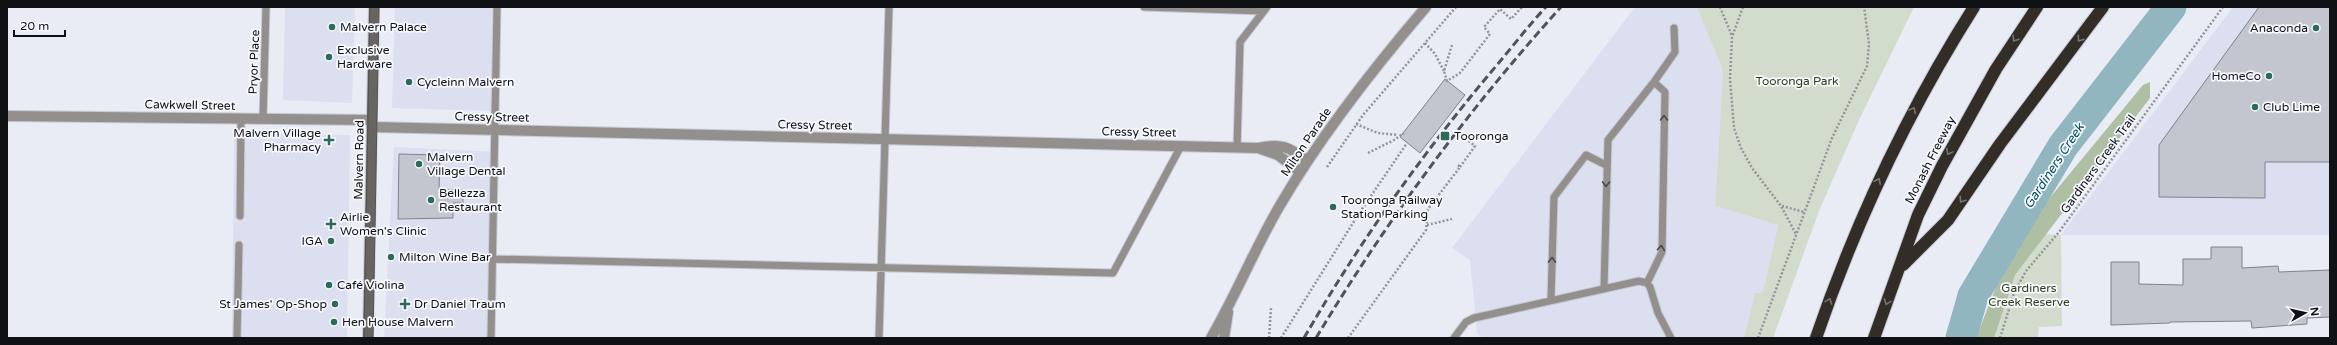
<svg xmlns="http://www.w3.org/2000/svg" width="2337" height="345" font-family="'Varela Round',sans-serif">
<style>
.built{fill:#dbdff0}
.green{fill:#d2dccc}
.forest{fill:#afbfa4}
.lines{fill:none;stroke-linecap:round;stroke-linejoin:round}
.river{stroke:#92b6bf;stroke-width:31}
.building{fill:#c3c5cf;stroke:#80828b}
.lane-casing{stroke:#c6c8d1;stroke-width:9}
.street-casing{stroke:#c6c8d1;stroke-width:12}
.secondary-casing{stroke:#c6c8d1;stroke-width:12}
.highway-casing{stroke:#c6c8d1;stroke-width:14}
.path{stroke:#93949b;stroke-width:2.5;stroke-dasharray:2 2;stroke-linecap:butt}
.lane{stroke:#928f8c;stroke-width:7}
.street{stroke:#928f8c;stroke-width:10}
.secondary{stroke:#68645f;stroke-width:10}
.highway{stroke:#322d26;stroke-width:12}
.tram{stroke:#525358;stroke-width:1}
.rail{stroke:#525358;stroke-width:3;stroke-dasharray:8 4;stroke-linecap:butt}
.oneway{stroke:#777472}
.oneway2{stroke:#4a4a4a}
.poi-dot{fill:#2d6b58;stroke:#f7f9ff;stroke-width:1.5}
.labels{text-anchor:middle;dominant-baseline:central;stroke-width:3.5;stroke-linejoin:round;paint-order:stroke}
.poi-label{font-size:12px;fill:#101114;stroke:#f7f9ff;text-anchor:start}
.street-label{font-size:12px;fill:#101114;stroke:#f7f9ff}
.park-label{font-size:12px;fill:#2b4219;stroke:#f7f9ff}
.water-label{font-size:13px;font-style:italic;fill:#035361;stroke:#f7f9ff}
</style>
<rect width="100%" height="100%" fill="#e9ebf5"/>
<!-- built -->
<path class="built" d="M285,7h70l-3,96 -69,-3z
M395,7h100l-3,104 -100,-3z
M1635,7h62l26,64 -8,135 63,19 -15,67 -8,1 -11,45h-261l-6,-5 -7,-73 -18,-12z
M2233,7h97v228h-269z
M234,134l116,1 -3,203h-115z
M394,147l103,5 -9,186h-104z"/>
<!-- green -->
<path class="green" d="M1697,7h217l-55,113 -40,91 -46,127h-29l11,-45 8,-1 15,-67 -63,-19 8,-135z
M2026,233l35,2 1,91 -23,1 -1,11h-62l28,-71z"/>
<!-- forest -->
<path class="forest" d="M2150,82v16l-135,177 -21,63h-18l28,-71 22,-34 22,-33 95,-115z"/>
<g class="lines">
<!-- river -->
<path class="river" d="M1961,338l12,-42 90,-150 108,-139"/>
</g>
<!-- building -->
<path class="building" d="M2259,7h71v155h-65v36l-106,-1v-52z
M1445,79l20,16 -45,58 -20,-16z
M399,154l41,1 -1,34 24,1v13h-10v15l-55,1z
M2211,247h31v21l36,-2 1,6 51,-2v47l-23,1v6l-55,4 -1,-7 -81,1v1l-59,2v-63h28v22l44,1v-26h28z"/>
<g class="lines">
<defs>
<path id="lane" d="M1144,7l120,4
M1654,82l21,-30 -1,-24
M263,119l3,-112
M1237,148l3,-106 27,-35
M240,216l1,-98
M493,259l620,14 68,-127
M1604,288l4,-148 46,-58 11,10 -3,160 -15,31
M1551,299l3,-102 32,-42 20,10
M237,338l2,-93
M491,338l6,-331
M879,338l10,-331
M1454,338l12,-16 8,-4 165,-37 8,2 3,4 8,26 13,25"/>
<path id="street" d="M7,116l365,4
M372,127l886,21c24,-5 31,-1 50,13
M1258,148l20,7 22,17
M1211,338c25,-43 43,-88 68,-131 42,-72 93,-137 147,-200
M1224,338l4,-26"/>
<path id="secondary" d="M368,338l6,-331"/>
<path id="highway" d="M1903,265l45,-45 52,-76 103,-137
M1816,338c40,-117 92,-227 158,-331
M1874,338l44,-123 24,-49 54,-97 41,-62"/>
</defs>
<!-- lane casing -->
<use href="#lane" class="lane-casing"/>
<!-- street casing -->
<use href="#street" class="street-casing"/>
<!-- secondary casing -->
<use href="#secondary" class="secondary-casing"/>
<!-- highway casing -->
<use href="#highway" class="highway-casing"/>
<!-- path -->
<path class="path" d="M1720,7l12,29
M1743,7l-11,30 -2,42 4,49 7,20 11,20 29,38 15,28
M1425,43l10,11 9,17
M1452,45l-8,26 3,10 13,-8 30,-39 -6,-7 16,-18 11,10 11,-12
M1356,124l22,9 20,2
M1368,153l26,-13 10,-7
M1327,167l36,-52 93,-108
M1460,167l15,-21 -15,-12
M1782,206l22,6
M1427,225l25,-6
M1269,338l2,-30
M1281,338l77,-123 49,-72
M1348,338l78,-108 2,-21 32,-42 -2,-2
M1758,338l74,-200 35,-72 2,-22 -5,-37
M2000,338l14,-45 12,-22 33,-39 164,-225
M2063,338v-1"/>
<!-- lane -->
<use href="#lane" class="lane"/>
<!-- street -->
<use href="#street" class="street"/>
<!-- secondary -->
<use href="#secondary" class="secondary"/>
<!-- highway -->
<use href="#highway" class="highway"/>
<!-- tram -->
<path class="tram" d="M364,338l6,-331
M373,338l6,-331"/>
<!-- rail -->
<path class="rail" d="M1304,338c56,-97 121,-188 193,-273 16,-19 32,-40 49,-58
M1316,338c71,-118 152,-228 245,-331"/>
</g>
<!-- one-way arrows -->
<defs><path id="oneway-chevron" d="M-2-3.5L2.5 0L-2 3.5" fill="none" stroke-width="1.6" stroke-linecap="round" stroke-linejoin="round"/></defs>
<g class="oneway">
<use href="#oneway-chevron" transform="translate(2015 39) rotate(123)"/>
<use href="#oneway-chevron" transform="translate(2080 39) rotate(125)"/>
<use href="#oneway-chevron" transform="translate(1913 110) rotate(-62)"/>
<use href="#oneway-chevron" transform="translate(1949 152) rotate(118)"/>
<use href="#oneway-chevron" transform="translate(1878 181) rotate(-65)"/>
<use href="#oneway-chevron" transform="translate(1962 200) rotate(124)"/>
<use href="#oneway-chevron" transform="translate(1829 301) rotate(-70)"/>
<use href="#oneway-chevron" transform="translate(1887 302) rotate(111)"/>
</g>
<g class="oneway2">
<use href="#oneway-chevron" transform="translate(1664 118) rotate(-89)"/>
<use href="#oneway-chevron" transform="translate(1606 184) rotate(91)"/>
<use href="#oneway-chevron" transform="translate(1661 248) rotate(-85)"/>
<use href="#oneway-chevron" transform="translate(1552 260) rotate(-89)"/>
</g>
<!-- markers -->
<g class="poi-dot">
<circle cx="332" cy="27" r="4"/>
<circle cx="2316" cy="28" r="4"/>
<circle cx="329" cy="57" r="4"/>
<circle cx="2269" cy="76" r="4"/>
<circle cx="409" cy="82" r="4"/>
<circle cx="2255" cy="107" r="4"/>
<rect x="1440" y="131" width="10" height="10" rx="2"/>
<path d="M327 134h4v4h4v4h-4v4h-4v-4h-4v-4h4z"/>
<circle cx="419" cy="164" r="4"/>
<circle cx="431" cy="200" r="4"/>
<circle cx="1333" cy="207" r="4"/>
<path d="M329 218h4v4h4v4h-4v4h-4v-4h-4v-4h4z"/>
<circle cx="331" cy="241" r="4"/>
<circle cx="391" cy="257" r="4"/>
<circle cx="329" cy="285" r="4"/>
<circle cx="335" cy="304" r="4"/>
<path d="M403 298h4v4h4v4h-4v4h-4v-4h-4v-4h4z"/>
<circle cx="334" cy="322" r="4"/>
</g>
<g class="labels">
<!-- poi labels -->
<g class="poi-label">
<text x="340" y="27">Malvern Palace</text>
<text x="2308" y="28" text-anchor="end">Anaconda</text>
<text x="337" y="50">Exclusive<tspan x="337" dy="14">Hardware</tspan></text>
<text x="2261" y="76" text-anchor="end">HomeCo</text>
<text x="417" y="82">Cycleinn Malvern</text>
<text x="2263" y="107">Club Lime</text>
<text x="321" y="133" text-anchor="end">Malvern Village<tspan x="321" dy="14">Pharmacy</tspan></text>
<text x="1454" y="136">Tooronga</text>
<text x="427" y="157">Malvern<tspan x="427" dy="14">Village Dental</tspan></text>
<text x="439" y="193">Bellezza<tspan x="439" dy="14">Restaurant</tspan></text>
<text x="1341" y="200">Tooronga Railway<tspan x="1341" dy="14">Station Parking</tspan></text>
<text x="340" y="217">Airlie<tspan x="340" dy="14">Women's Clinic</tspan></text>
<text x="323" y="241" text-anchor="end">IGA</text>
<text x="399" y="257">Milton Wine Bar</text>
<text x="337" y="285">Café Violina</text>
<text x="327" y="304" text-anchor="end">St James' Op-Shop</text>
<text x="414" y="304">Dr Daniel Traum</text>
<text x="342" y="322">Hen House Malvern</text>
</g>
<!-- street labels -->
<g class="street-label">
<text transform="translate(254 62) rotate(-88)">Pryor Place</text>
<text transform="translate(190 105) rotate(1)">Cawkwell Street</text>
<text transform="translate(492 117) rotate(1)">Cressy Street</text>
<text transform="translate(815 125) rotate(1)">Cressy Street</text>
<text transform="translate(1139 132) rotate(1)">Cressy Street</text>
<text transform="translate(1306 142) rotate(-56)">Milton Parade</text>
<text transform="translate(359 160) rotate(-89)">Malvern Road</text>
<text transform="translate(1930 160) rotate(-63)">Monash Freeway</text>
<text transform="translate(2098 164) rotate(-54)">Gardiners Creek Trail</text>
</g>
<!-- park labels -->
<g class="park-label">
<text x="1797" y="81">Tooronga Park</text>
<text x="2029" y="288">Gardiners<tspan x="2029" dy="14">Creek Reserve</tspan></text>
</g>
<!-- water labels -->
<g class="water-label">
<text transform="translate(2054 166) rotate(-57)">Gardiners Creek</text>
</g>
</g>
<!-- border -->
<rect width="2337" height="345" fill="none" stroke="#101114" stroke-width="16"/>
<!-- north arrow -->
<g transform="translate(2305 313) rotate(82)" stroke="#f7f9ff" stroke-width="3" paint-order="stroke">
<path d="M0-3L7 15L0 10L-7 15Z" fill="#101114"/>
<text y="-6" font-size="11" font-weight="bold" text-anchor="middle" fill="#101114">N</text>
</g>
<!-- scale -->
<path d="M14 30v6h51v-6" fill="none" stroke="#101114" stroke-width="2"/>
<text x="20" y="30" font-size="12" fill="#101114" stroke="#f7f9ff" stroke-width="3" paint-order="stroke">20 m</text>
</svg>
